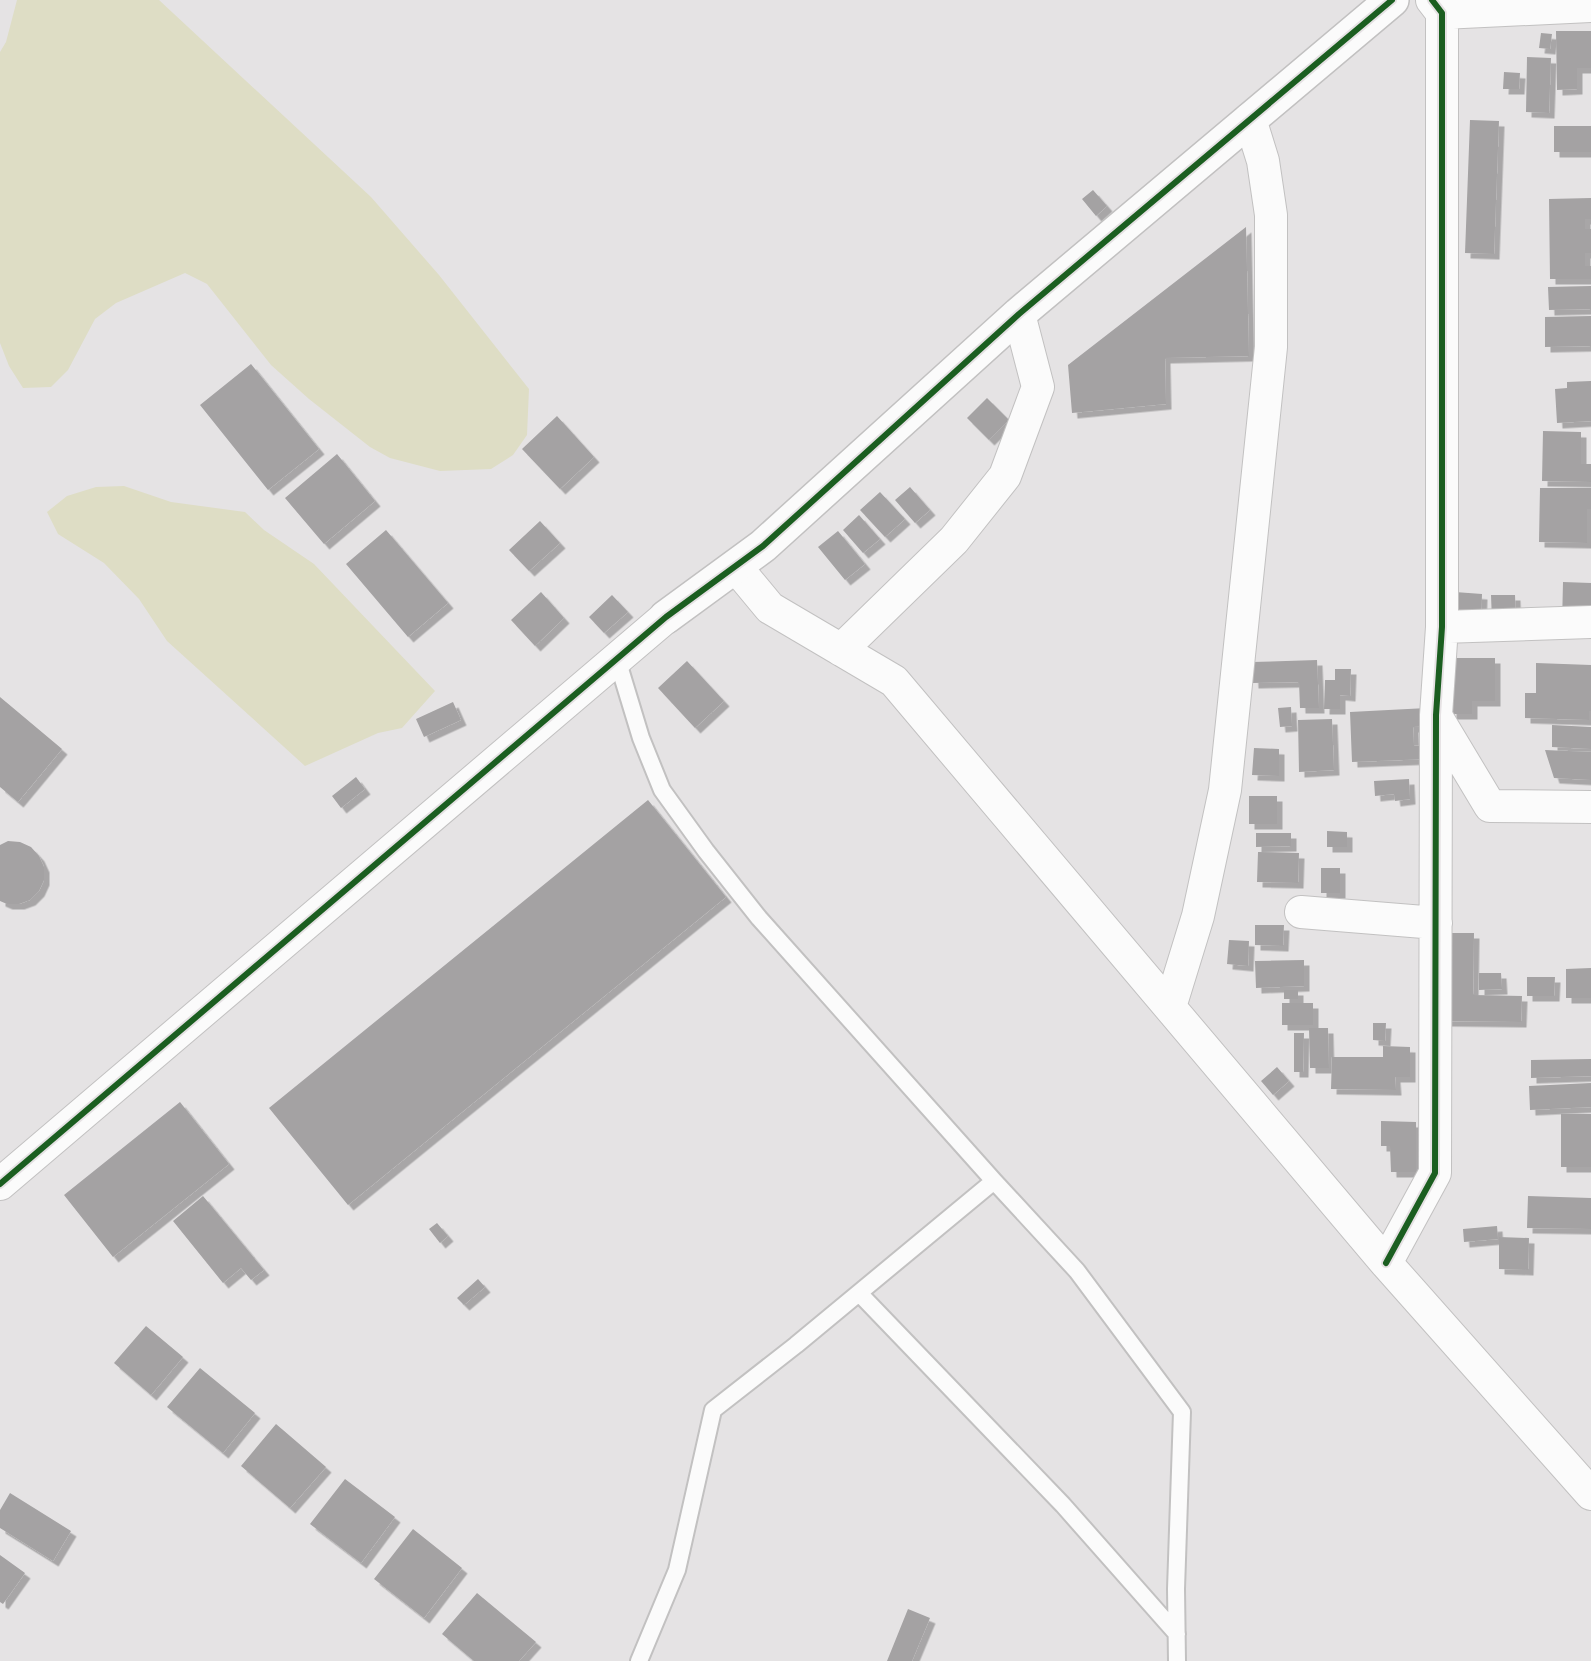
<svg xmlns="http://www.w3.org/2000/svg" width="1591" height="1661" font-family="Mulish,sans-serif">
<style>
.green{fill:#deddc5}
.building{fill:#a4a2a3;filter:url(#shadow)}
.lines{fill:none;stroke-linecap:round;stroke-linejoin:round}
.service-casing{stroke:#c2c1c1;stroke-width:20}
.minor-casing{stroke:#c2c1c1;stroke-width:34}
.tertiary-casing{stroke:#c2c1c1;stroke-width:36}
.service{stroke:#fbfbfb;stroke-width:16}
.minor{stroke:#fbfbfb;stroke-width:32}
.tertiary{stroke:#fbfbfb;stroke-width:33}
.cycleway-casing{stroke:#e6e2e4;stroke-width:10}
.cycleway{stroke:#1b5e20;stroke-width:6}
</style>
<defs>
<filter id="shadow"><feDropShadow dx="5.5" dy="5.5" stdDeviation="0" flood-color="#0004"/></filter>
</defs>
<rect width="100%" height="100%" fill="#e5e3e4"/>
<!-- green -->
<path class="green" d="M17,0h142l212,197 68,78 90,114 -2,46 -14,20 -22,14 -51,2 -50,-13 -20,-11 -61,-48 -38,-34 -64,-81 -22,-11 -69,30 -21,16 -27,51 -17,17 -28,1 -14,-22 -9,-23v-291l6,-10z
M124,486l47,16 74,10 19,18 50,34 121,127 -33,37 -24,5 -73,33 -138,-125 -28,-42 -35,-36 -46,-29 -11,-22 20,-16 29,-9z"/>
<!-- building -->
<path class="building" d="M1556,31h35v37h-14v21l-20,1z
M1541,33l11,1 -2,15 -11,-1z
M1527,57l24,1 -2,55 -23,-1z
M1504,72l16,1 -1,16h-16z
M1470,120l29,1 -5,133 -29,-1z
M1554,126h37v26h-37z
M1093,190l14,16 -11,10 -14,-17z
M1591,198v21h-6v10h6v24h-6v13h6v13h-41l-1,-80z
M1246,227l3,129 -84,2 1,46 -94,9 -4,-48z
M1591,286v23l-42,1 -1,-23z
M1591,316v30l-46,1v-30z
M251,364l68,85 -51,41 -68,-85z
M1591,381v40l-34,2 -2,-34 12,-1v-6z
M987,398l22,22 -20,20 -22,-22z
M557,416l37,41 -34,32 -38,-40z
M1543,431l38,1v32h10v18l-49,-1z
M337,454l38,47 -51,43 -39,-46z
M910,487l20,23 -15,13 -20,-23z
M1540,488h51v21h-4v34l-48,-1z
M880,492l25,27 -20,18 -25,-27z
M859,515l21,24 -17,14 -20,-23z
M540,521l20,22 -31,28 -20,-21z
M386,530l62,73 -40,34 -62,-73z
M838,531l27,33 -20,16 -27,-33z
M1563,582l28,1v24l-29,17z
M541,592l23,26 -29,28 -24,-26z
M1455,592l27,2 -1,28 -27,-1z
M612,595l16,17 -24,21 -15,-16z
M1491,595h24l1,26h-24z
M1452,658h43v43h-23v13h-21z
M1317,660l2,48h-19l-1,-26 -46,1 -1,-21z
M687,661l37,40 -29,27 -37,-40z
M1536,663l55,2v46h-2v9l-64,-2v-25h11z
M1335,669h16l-1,27 -10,-1v14h-16l1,-29h10z
M0,697l62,52 -44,53 -18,-15z
M453,702l8,18 -37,17 -8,-18z
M1291,707l1,19 -12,1 -2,-19z
M1427,708l1,18 -15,1 1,19 13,-1 1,14 -76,3 -2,-50z
M1332,719l2,51 -35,2 -1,-52z
M1552,725l39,2v22l-39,-2z
M1254,748l25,1v27l-27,-1z
M1545,750l46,2v28l-37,-2z
M356,777l9,12 -24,19 -9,-12z
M1409,779l1,20 -15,2 -1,-7 -19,2 -1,-15z
M1249,796h28v28h-28z
M648,800l78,97 -378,308 -79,-97z
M1327,831l20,1v15h-20z
M1256,833h35v13l-35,1z
M8,841l12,1 11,5 8,9 5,11v13l-5,11 -9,9 -11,4h-12l-7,-3v-56z
M1258,852l41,1 -1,30 -41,-1z
M1321,868h19v25h-19z
M1255,925h29l-1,21 -28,-1z
M1446,933h28l-1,62 49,1 -1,26 -77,-1z
M1229,940l20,1 -1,25 -21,-2z
M1304,960v26l-48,2 -1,-27z
M1591,968v30h-25v-29z
M1479,973h22l1,16 -23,1z
M1527,977h28l-1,19h-27z
M1284,990h14v9h-14z
M1282,1003h31v22h-31z
M1373,1023h13l-1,18 -12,-1z
M1309,1028h19l1,40h-19z
M1294,1033h10l-1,39h-9z
M1383,1046l27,1v30h-15l1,13 -65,-1 1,-32h51z
M1591,1059v17l-60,2v-18z
M1277,1067l12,14 -16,14 -12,-14z
M1591,1083v24l-61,3 -1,-24z
M180,1102l49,62 -116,93 -49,-62z
M1561,1114h30v53h-30z
M1381,1121l35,1v50h-25l-1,-26h-9z
M203,1196l61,74 -13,10 -10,-12 -18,15 -50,-62z
M1528,1196l63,2v31l-64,-1z
M437,1223l11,13 -8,7 -11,-14z
M1497,1226l1,13 -34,3 -1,-13z
M1499,1237l30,1 -1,32 -29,-1z
M478,1279l7,8 -21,18 -7,-7z
M146,1326l37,31 -32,38 -37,-32z
M200,1368l55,45 -32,40 -56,-46z
M276,1424l50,43 -36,41 -49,-42z
M345,1479l50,38 -34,46 -51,-39z
M10,1493l61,38 -18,30 -53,-33v-18z
M413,1529l49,39 -38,50 -50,-39z
M0,1555l25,18 -22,31 -3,-2z
M477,1593l59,49 -17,19h-45l-32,-27z
M908,1609l22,9 -18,43h-25z"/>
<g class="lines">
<defs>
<path id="service" d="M617,659l24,79 21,52 44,61 53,67 235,263 83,90 105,141 -6,177 1,72
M859,1293l204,212 114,129
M639,1661l38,-91 36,-160 83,-65 198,-164"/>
<path id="minor" d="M1442,13l149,-7
M736,567l34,41 124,73 492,582 205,231
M1442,627l149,-5
M841,650l113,-110 51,-64 33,-89 -19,-73
M1436,716l54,90 101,1
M1301,912l135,11
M1170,1007l28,-91 27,-126 46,-443v-132l-8,-54 -13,-42
M0,1184l666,-567
M1386,1263l49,-90 1,-458 6,-88v-614l-10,-13"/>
<path id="tertiary" d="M666,617l97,-71 256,-232 373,-314"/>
</defs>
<!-- service casing -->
<use href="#service" class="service-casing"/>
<!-- minor casing -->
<use href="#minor" class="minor-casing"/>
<!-- tertiary casing -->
<use href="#tertiary" class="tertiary-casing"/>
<!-- service -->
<use href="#service" class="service"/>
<!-- minor -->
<use href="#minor" class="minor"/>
<!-- tertiary -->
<use href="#tertiary" class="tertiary"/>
<defs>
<path id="cycleway" d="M0,1184l666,-567 97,-71 256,-232 373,-314
M1386,1263l49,-90 1,-458 6,-88v-614l-10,-13"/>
</defs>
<!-- cycleway casing -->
<use href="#cycleway" class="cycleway-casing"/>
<!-- cycleway -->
<use href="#cycleway" class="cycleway"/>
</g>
</svg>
